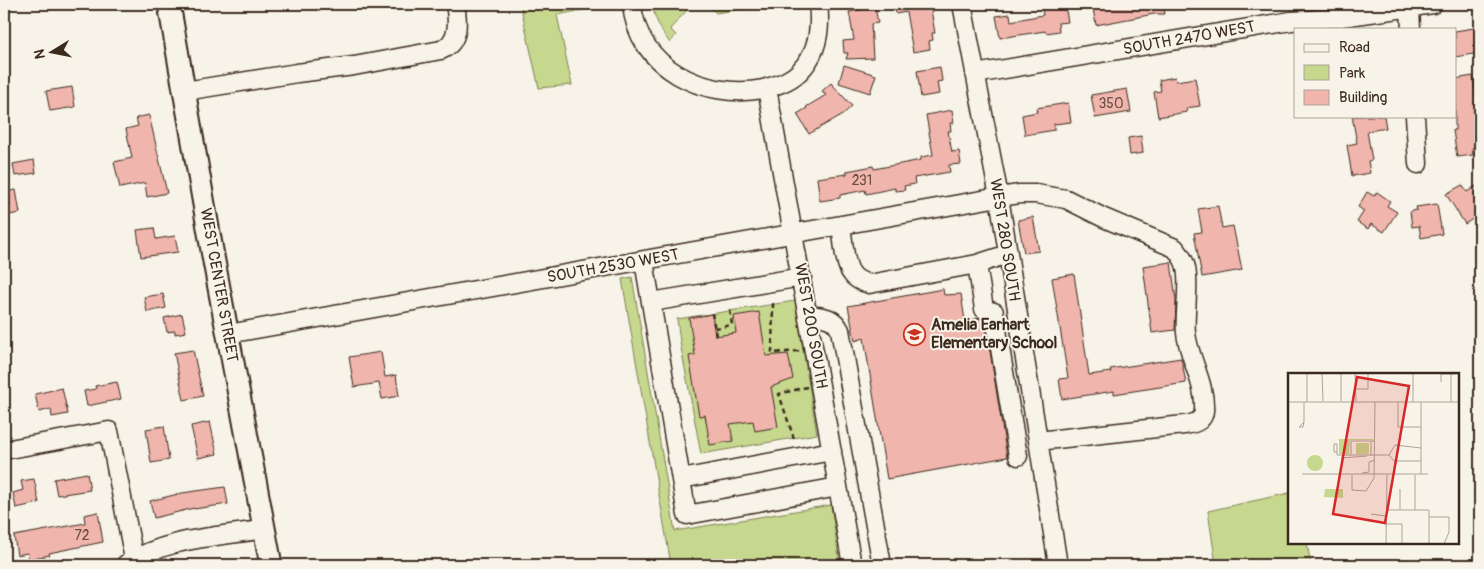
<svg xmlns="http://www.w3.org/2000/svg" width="1484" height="569" font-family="Pangolin,sans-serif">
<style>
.green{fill:#c5d88d;stroke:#808156}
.building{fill:#f0b5ac;stroke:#3b2a1e}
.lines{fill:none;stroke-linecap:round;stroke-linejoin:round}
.minor-casing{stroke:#3b2a1e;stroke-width:21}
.major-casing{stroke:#3b2a1e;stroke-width:25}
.path{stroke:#3b2a1e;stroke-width:2.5;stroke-dasharray:5 4;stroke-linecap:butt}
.minor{stroke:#f7f3e8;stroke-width:18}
.major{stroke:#f7f3e8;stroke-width:21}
.labels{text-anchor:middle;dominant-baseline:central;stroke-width:4;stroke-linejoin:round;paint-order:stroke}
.number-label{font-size:14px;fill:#684d42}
.street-label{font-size:16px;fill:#3b2a1e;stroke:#f7f3e8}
.poi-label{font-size:16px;font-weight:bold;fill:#3b2a1e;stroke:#f7f3e8;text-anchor:start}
.inset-road{fill:none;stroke:#aca397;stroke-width:1}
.view{fill:#d62828;fill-opacity:0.15;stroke:#d62828;stroke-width:2.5}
.inset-edge{fill:none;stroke:#3b2a1e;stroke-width:2.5}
</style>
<rect width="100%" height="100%" fill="#f7f3e8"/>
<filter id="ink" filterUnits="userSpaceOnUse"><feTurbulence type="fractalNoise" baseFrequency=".02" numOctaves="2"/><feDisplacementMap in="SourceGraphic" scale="10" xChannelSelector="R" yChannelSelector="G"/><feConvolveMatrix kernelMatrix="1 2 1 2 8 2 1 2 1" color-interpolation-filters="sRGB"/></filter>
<g filter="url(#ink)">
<!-- green -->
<path class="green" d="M520,4h94l-57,11 15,70 -33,3z
M652,4h36l-3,3 3,2 -18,20 6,6 -6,8c-9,-12 -16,-25 -18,-39z
M707,4h66l-57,9z
M632,277l43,254 156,-26 9,60h-169l-49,-286z
M795,301l22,133 -116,20 -21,-112 -3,-23z
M1289,493v50h18l4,22h-95l-8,-54z"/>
<!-- building -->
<path class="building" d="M894,4h36l5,29h-3l1,7 -4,1 1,8 -17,3 -7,-40 -10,2z
M1092,4h71l2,10h-11l-58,11z
M1065,5l3,17 -10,1 1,8 -13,2 -1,-2 -45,7 -4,-22 14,-2 1,7 32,-6 -1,-6z
M875,7l3,16 -7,1 2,34 -27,1 2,-6h-4l-1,-12 11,-1 -5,-28z
M1480,27v26l-25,4v-26z
M844,65l32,10 -6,18 -31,-10z
M940,67l2,14 -5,1 2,12 -18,3 -4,-26z
M1473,76l5,33h-2l4,38 -8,1 1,7 -16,2 -4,-27h2v-51z
M1175,77l1,4 19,-3 5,28 -14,2 1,4 -29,5 -4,-25 7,-1 -2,-11z
M831,83l21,23 -13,12 -1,-1 -29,17 -12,-20 10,-6 -1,-1 20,-12 -4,-4z
M72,87l3,20 -25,4 -4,-20z
M1127,89l4,23 -36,6 -4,-23z
M1068,103l3,19 -17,2v6l-29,5 -3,-20 15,-3 -1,-4z
M952,110l2,13h-4l1,8h-3l4,21 7,-1 2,13 -12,1 1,7 -36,6 1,6 -11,2 1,4 -10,1v-3l-29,6 -1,-4 -25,5v3l-20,3 -3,-23 30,-4v-3l26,-5 1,3 47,-9v-3l12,-2 -7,-40z
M149,115l18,78 -20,4 -2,-14 -25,5 -6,-26 18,-4 -6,-29 12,-3 -2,-8z
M1352,116h32l2,12 -19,3 5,29 -4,1 2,12 -18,3 -5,-31 10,-2z
M1141,136l2,17 -13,2 -2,-17z
M34,160l2,13 -21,3 -2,-12z
M1462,185l5,7 9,-6 4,7v21l-15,10 -19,-30z
M16,190l4,23 -16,3v-24z
M1367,192l7,4 3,-4 13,9 -3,5 10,6 -13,20 -13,-8 -3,5 -11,-7 7,-11 -6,-4z
M1437,204l5,30 -21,4 -2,-12 -7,1 -2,-16 7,-1 -1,-3z
M1218,206l4,22 11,-2 9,44 -40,7 -8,-44 8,-1 -4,-23z
M1033,217l6,34 -15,2 -6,-33z
M154,228l2,11 19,-3 3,16 -37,5 -4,-27z
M1171,262l5,38 -1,30 -23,3 -9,-67z
M1074,274l15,101 22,-3 -1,-3 71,-11 5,25 -72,11v-3l-52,8 -3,-20 9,-1 -16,-100z
M943,289l1,6 17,-1 4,27 14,-3 6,2 22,137 -120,22 -23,-141 -9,3 -7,-35z
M163,294l3,14 -19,4 -3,-15z
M759,312l7,44 22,-2 5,25 -22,8 7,40 -23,4 -2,-10 -23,3 3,17 -23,4 -5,-30 -6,1 -10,-60 6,-1 -6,-37 23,-4 3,22 21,-3 -2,-17z
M182,314l4,18 -11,2v-3l-8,1 -3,-14z
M193,350l10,46 -19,4 -10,-47z
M381,352l4,25 11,-2 3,21 -17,3 -3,-16 -25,4 -5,-30z
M117,382l4,17 -34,7 -3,-15 12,-2 -1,-3z
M62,388l6,26 -16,3 -1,-8 -12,3 -4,-18z
M210,422l7,32 -19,4 -7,-32z
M164,426l5,34 -18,3 -5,-34z
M87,473l3,17 -33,5 -3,-16z
M34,479l5,24 -23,5 -3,-15 10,-3 -2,-9z
M225,487l3,17 -34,5v-1l-40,10 -4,-17 32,-8z
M98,512l5,30 -54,11 1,2 -21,4 -2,-6 -10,2 -3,-19 71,-13 -1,-8z"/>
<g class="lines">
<defs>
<path id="minor" d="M632,4c5,64 73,96 131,85 12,-3 28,-8 37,-18 18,-18 21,-43 18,-67
M962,4l37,193 59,368
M1410,7l1,22
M975,74l316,-53 44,-3 98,-14
M767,88l85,477
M185,91l112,-18 57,-7 87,-16c19,-8 17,-29 14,-46
M1415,116l3,48
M841,225c2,12 3,40 11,49 4,6 11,8 17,10l108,-20 7,45 10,3 24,144
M644,261l43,254 151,-28
M977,264l31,-10
M651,302l151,-25
M809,315c14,2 24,1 31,15l42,235
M228,334l771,-137 21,-3h16l30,5 38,19 71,30c5,6 10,13 11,20 4,18 -2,46 0,65 3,26 20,51 18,78 -1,11 -11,13 -20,14l-146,16
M4,450l105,-19 25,128
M681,479l151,-28
M126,564c40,-26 92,-27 139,-35"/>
<path id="major" d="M169,4l44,252 58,309"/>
</defs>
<!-- minor casing -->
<use href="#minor" class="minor-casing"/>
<!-- major casing -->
<use href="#major" class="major-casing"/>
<!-- path -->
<path class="path" d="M773,303l-1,50 27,-2
M712,313l4,23
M715,328l17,-3 -2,-15
M794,439l-15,-45 28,-7"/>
<!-- minor -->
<use href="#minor" class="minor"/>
<!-- major -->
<use href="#major" class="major"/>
</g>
</g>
<!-- icons -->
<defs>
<symbol id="school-ring" viewBox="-11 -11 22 22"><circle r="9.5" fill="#f7f3e8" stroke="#c8321e" stroke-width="1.5"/><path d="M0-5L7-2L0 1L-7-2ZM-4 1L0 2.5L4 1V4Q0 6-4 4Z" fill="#c8321e"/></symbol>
</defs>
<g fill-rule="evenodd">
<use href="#school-ring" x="902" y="322" width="25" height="25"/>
</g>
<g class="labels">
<!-- number labels -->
<g class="number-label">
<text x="1111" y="103">350</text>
<text x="862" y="180">231</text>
<text x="82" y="535">72</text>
</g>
<!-- street labels -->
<g class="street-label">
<text transform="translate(1189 38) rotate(-10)">SOUTH 2470 WEST</text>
<text transform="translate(1005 240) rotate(81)">WEST 280 SOUTH</text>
<text transform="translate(613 266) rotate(-10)">SOUTH 2530 WEST</text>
<text transform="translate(219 285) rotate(80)">WEST CENTER STREET</text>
<text transform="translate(811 326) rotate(80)">WEST 200 SOUTH</text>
</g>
<!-- poi labels -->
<g class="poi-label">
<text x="931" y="325">Amelia Earhart<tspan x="931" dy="18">Elementary School</tspan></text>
</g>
</g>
<!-- overview -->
<g transform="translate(1288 373)">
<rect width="171" height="171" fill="#f7f3e8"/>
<path d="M51,66h34v1h-23l-1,14h-10zM68,70h13v11h-13zM19 90a8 8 0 1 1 16 0a8 8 0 1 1-16 0ZM37,116h18v9l-19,-1z" fill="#c5d88d"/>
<path class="inset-road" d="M34,0l1,28M67,0l1,29M125,0v29M163,1v28M153,9v-8h19M68,16h12v-16M53,28v-28M0,29h172M19,29v-29M110,29v25h23M133,29v72M16,49l-5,5h4l1,-5v-20M49,79h-3v-8h3v11M49,82h52M63,82v-14h24M101,82l6,-10 26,3M101,82l5,6h27M83,83v-15M53,85l26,-2M74,100l7,-1v-10l6,-2M14,101h126M64,102v15l14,1 8,-13 1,-76M127,102v35M98,137h43v34M112,137v-21M83,141l15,2M141,144h20v15l-5,12M97,151h17v20M98,171l1,-69"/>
<path class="view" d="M69,4l52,9 -24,137 -52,-9z"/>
<rect width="171" height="171" class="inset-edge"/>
</g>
<!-- margin -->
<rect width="1484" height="569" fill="none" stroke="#f7f3e8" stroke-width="20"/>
<rect x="10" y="10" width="1464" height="549" fill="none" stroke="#3b2a1e" stroke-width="2" filter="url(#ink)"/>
<!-- legend -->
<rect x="1294" y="28" width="162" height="90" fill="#f7f3e8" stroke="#aca397"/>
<rect x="1304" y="44" width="25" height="8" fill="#f7f3e8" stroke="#aca397"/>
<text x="1339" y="52" font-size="15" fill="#3b2a1e">Road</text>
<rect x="1304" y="65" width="25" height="15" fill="#c5d88d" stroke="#aca397"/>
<text x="1339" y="78" font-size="15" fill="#3b2a1e">Park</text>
<rect x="1304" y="90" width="25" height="15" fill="#f0b5ac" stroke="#aca397"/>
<text x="1339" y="102" font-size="15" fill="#3b2a1e">Building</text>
<!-- north arrow -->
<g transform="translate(52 52) rotate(260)" stroke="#f7f3e8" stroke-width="4" paint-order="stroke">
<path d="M0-4L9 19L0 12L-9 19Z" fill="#3b2a1e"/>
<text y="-8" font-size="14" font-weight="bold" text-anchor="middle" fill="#3b2a1e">N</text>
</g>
</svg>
